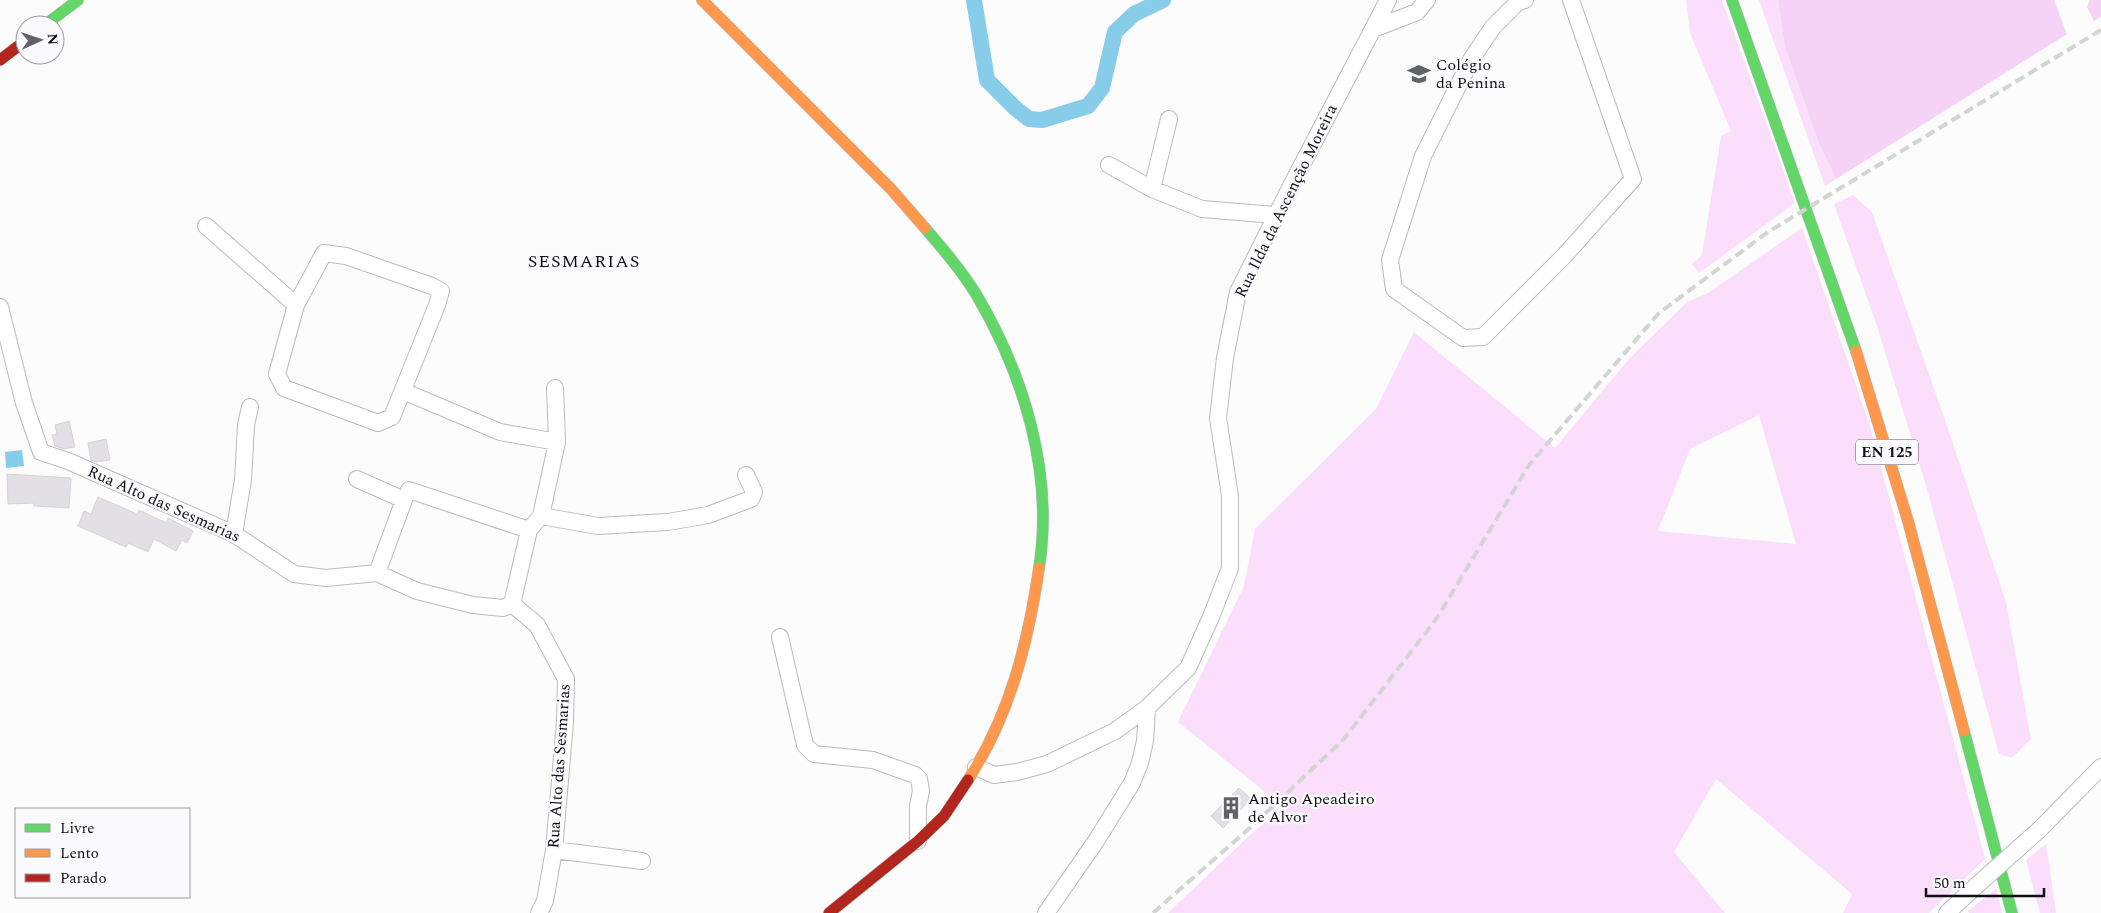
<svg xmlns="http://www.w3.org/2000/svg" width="2101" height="913" font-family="Spectral,serif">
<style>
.green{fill:#fadefc;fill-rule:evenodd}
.forest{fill:#f4d3f6}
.water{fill:#87cce9}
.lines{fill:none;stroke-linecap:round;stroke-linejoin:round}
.canal{stroke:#87cce9;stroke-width:16}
.building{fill:#e2e0e4;stroke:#d5d4d7}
.street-casing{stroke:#bbbbbe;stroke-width:18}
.fast-casing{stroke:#bbbbbe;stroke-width:12}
.slow-casing{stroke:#bbbbbe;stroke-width:12}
.jam-casing{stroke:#bbbbbe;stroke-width:12}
.street{stroke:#fff;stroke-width:16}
.fast{stroke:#63d668;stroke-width:11}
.slow{stroke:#ff974d;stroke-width:11}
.jam{stroke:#b3261e;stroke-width:11}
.rail{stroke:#d4d4d5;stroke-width:4;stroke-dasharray:10 5;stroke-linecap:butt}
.street-bridge-casing{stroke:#bbbbbe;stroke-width:18;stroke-linecap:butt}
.street-bridge{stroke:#fff;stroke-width:16}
.labels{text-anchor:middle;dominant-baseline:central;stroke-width:4.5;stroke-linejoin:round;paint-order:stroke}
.shield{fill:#fbfbfe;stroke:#55565a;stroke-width:1}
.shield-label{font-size:15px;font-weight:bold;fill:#0e0f14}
.poi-label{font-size:16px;fill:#0e0f14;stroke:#fbfbfe;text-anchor:start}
.street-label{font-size:16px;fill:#0e0f14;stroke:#fbfbfe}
.neighbourhood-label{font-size:18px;letter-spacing:1px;fill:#0e0f14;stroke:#fbfbfe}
</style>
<rect width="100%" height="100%" fill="#fcfcfd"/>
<!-- green -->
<path class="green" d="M1686,0h36l73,203 -96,70 -7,-9 10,-9 19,-119 10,-5 -41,-98z
M1759,0h19l7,47 33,94 18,38 -11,7z
M1853,195l19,17 72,205 62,185 25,137 -19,19 -13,-4 -72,-265 -50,-163 -43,-122z
M1802,228l68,198 115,433 -56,54h-86l9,-19 -136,-115 -42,73 51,61h-557l83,-79 33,-27 -106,-85 66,-136 11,-57 121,-120 38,-77 141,116 74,-89 58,-57 21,-9zM1759,415l37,129 -138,-13 32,-82z
M2046,844l10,69h-16l-14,-53z
M1996,889l6,24h-33l-1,-2z"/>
<!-- forest -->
<path class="forest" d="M1778,0h276l13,34 -231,145 -18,-38 -33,-94z
M2090,0h11v17l-7,4 -7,-14z"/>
<!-- water -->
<path class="water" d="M22,450l2,16 -18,2 -1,-16z"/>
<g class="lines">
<!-- canal -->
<path class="canal" d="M974,0l13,80 28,28 14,11 13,1 46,-14 14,-18 13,-56 19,-18 29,-14"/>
</g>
<!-- building -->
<path class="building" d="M69,421l6,26 -11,2 -9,-3 -3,-11 5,-1 -2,-9z
M106,439l4,21 -14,2 -5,-2 -3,-17z
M7,474l64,4 -2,30 -35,-2v-3l-26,1z
M98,497l39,17 2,-4 27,13 2,-5 25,13 -6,12 -5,-3 -6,11 -22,-12 -6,13 -20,-9 -2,4 -48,-21 6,-15 7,3z
M1239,788l12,11 -28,29 -12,-12z"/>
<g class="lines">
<defs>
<path id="street" d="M1525,0l-7,2 -25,25 -21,31 -49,98 -33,104 4,29 69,49 20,-1 81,-81 69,-77 -62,-179
M1373,29l44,-17 10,-12
M1169,119l-17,70 50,20 74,6
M1109,165l43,24
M206,226l90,79 28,-52 22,3 86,30 9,5 -4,14 -45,112 -14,6 -94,-35 -7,-14 19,-69
M0,307l24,96 17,49 27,9 166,73 60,40 32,4 51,-5 40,18 56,14 30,3 9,-4 25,21 29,54 -1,43 -11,128 -9,51 -6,12
M555,388l2,54
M403,391l97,41 57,10 -16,74 -12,14 -17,74
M357,479l47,21 -27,73
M409,490l120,40
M541,516l57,10 70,-4 40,-7 43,-16 3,-7 -8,-17
M234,534l9,-54 3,-55 4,-18
M780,637l25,108 9,9 59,6 42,15 4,4 2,12 -3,15v35
M976,767l18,8 23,-3 30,-8 68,-33 32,-23 41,-40 23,-51 19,-49v-72l-12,-78 7,-60 13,-66 54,-108 96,-184
M2039,830l62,-63
M554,850l88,11
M1046,913l50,-72 36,-58 8,-20 5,-22 2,-33
M1947,913l29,-27"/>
<path id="fast" d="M1732,0l124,351
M45,25l33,-25
M925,228c18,21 36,42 51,66 48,81 78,179 63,274
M1964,731l48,182"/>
<path id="slow" d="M702,0l189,189 34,39
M1856,351l52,170 56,210
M968,780c42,-65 60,-137 71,-212"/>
<path id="jam" d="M0,60l25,-19
M829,913l89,-72 26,-25 24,-36"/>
</defs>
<!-- street casing -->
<use href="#street" class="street-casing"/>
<!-- fast casing -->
<use href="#fast" class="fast-casing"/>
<!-- slow casing -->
<use href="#slow" class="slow-casing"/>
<!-- jam casing -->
<use href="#jam" class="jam-casing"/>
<!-- street -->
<use href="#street" class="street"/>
<!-- fast -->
<use href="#fast" class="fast"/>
<!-- slow -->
<use href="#slow" class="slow"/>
<!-- jam -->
<use href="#jam" class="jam"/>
<!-- rail -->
<path class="rail" d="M1153,913l99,-87 92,-87 93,-121 92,-153 130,-152 109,-81 333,-202"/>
<defs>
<path id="street-bridge" d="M1976,886l63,-56"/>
</defs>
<!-- street-bridge casing -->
<use href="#street-bridge" class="street-bridge-casing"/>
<!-- street-bridge -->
<use href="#street-bridge" class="street-bridge"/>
</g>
<!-- icons -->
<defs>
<symbol id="school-bare" viewBox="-9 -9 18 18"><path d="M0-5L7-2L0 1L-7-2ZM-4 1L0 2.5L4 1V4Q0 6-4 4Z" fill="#616266" stroke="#fbfbfe" stroke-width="2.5" paint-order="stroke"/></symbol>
<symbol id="building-bare" viewBox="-9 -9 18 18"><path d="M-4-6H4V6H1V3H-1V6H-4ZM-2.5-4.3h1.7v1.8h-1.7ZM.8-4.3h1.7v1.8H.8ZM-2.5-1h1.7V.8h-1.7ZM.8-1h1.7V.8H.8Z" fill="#616266" stroke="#fbfbfe" stroke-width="2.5" paint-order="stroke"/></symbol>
</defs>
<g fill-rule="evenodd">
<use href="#school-bare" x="1403" y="58" width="32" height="32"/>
<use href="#building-bare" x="1215" y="792" width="32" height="32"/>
</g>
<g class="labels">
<!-- shield labels -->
<rect class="shield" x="1856" y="439.5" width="62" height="25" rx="4"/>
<g class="shield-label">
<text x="1887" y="452">EN 125</text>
</g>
<!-- poi labels -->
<g class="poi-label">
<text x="1436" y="65">Colégio<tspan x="1436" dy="18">da Penina</tspan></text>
<text x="1248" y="799">Antigo Apeadeiro<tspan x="1248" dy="18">de Alvor</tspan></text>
</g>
<!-- street labels -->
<g class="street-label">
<text transform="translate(1286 201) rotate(-64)">Rua Ilda da Ascenção Moreira</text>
<text transform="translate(164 504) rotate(24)">Rua Alto das Sesmarias</text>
<text transform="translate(559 766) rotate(-86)">Rua Alto das Sesmarias</text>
</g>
<!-- neighbourhood labels -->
<g class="neighbourhood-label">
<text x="584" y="261">SESMARIAS</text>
</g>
</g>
<!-- legend -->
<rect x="15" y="808" width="175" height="90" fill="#fbfbfe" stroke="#9c9da0"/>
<rect x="25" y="824" width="25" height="8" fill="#63d668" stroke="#9c9da0"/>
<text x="60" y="833" font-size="15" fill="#0e0f14">Livre</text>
<rect x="25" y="849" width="25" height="8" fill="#ff974d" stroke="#9c9da0"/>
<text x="60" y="858" font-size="15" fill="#0e0f14">Lento</text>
<rect x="25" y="874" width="25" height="8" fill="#b3261e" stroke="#9c9da0"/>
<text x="60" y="883" font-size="15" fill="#0e0f14">Parado</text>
<!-- north arrow -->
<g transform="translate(40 40) rotate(87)"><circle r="24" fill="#fbfbfe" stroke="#9c9da0"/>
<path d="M0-4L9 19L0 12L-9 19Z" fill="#616266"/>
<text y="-8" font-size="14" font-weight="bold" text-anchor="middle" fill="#0e0f14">N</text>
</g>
<!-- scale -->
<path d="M1926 888v8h118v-8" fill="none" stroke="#0e0f14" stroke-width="2.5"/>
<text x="1934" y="888" font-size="15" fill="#0e0f14" stroke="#fbfbfe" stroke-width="4" paint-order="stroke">50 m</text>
</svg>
